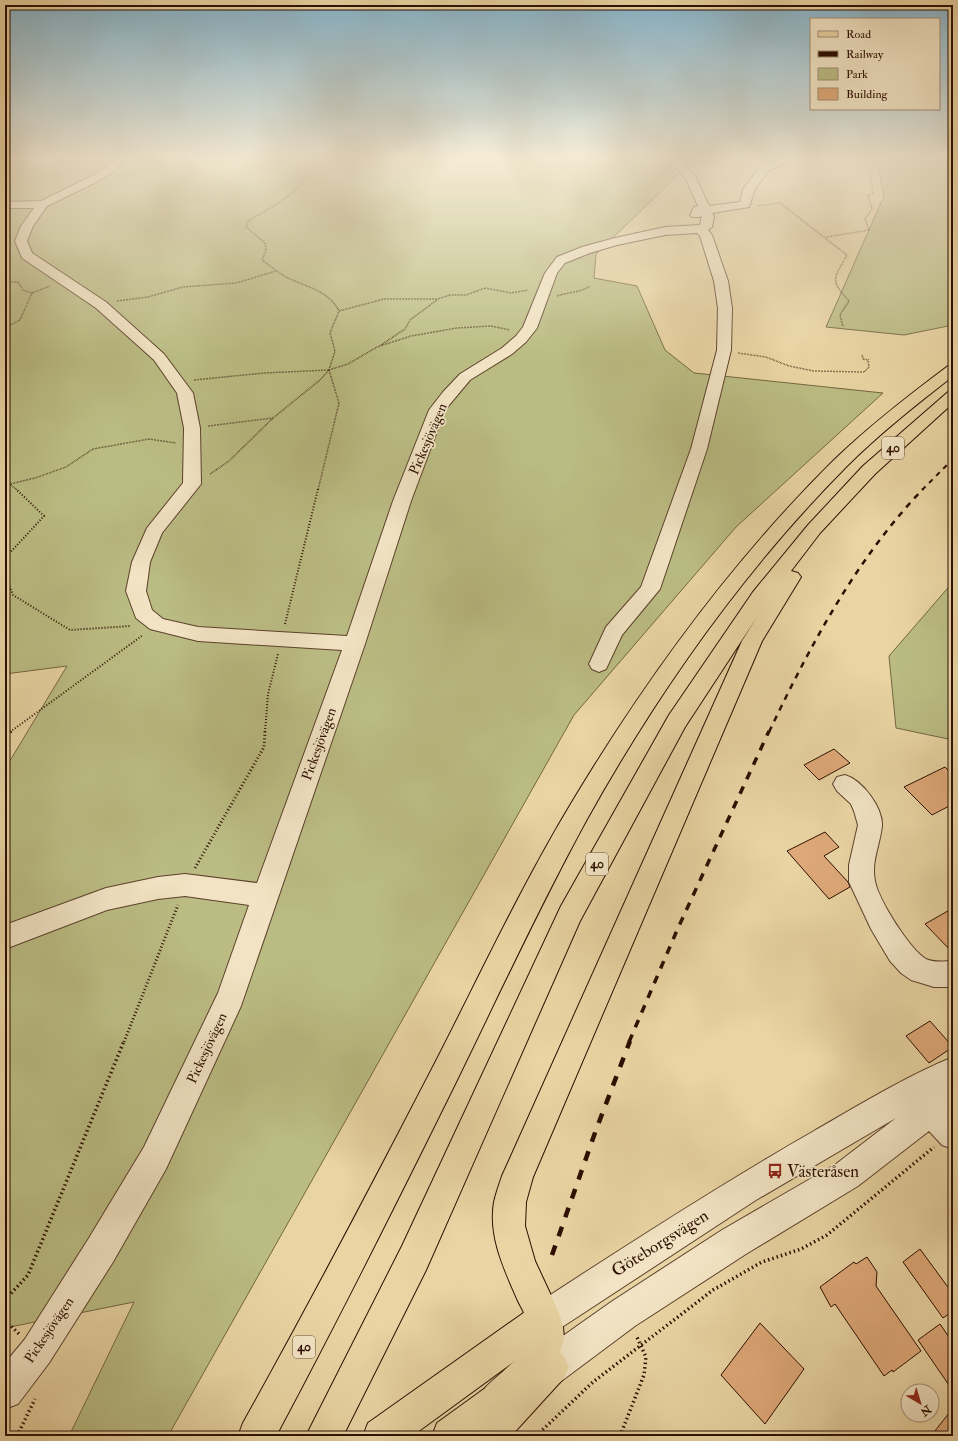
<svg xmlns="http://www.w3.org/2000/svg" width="958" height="1441" font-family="'IM FELL Double Pica',serif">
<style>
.green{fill:#babc83;stroke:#746542}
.water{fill:#97b8a6;stroke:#6d7464}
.building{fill:#dfa979;stroke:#2d0e01}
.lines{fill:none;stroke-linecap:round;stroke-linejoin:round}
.minor-casing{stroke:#5c402a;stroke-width:2}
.major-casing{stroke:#2d0e01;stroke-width:2}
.highway-casing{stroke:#2d0e01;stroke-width:2}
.path-far3{stroke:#2d0e01;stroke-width:1.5;stroke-dasharray:0.5 1;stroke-linecap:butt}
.path-far2{stroke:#2d0e01;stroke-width:2;stroke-dasharray:1 2;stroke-linecap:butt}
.path-far1{stroke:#2d0e01;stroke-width:3;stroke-dasharray:1 2.5;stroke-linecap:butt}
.path{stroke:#2d0e01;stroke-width:3.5;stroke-dasharray:1.5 3;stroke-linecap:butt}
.minor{fill:#f1e3c3;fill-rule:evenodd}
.major{fill:#e9d4a3;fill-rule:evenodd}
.highway{fill:#e9d4a3;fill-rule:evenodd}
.rail-far3{stroke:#2d0e01;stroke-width:2;stroke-dasharray:5 5;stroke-linecap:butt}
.rail-far2{stroke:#2d0e01;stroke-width:2.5;stroke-dasharray:6 6;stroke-linecap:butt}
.rail-far1{stroke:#2d0e01;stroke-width:3.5;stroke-dasharray:8 8;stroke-linecap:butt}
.rail{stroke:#2d0e01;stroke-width:4.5;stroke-dasharray:10 10;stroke-linecap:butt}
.labels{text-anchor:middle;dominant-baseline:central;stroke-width:3.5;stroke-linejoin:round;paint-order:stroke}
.shield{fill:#f1e3c3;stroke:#684e3b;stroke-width:1}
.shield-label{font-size:13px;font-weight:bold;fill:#2d0e01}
.street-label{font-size:14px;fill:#2d0e01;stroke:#f1e3c3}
.near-poi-label{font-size:17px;fill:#2d0e01;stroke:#f1e3c3;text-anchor:start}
.near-street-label{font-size:17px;fill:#2d0e01;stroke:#f1e3c3}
</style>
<rect width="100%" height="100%" fill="#e9d4a3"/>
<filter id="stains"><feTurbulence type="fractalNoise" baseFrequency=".005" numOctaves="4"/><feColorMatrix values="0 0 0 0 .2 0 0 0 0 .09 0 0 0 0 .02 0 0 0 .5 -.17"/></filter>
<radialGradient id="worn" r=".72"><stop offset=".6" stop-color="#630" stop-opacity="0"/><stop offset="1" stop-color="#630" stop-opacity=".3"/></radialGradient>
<!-- green -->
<path class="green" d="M5,156h659l13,20 -81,78 -2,24 43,8 28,64 29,23 189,20 -147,134 -162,188 -406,721h-99l65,-134 -129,26v-559l62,-103 -62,8z
M876,156h77v169l-49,10 -78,-8 58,-131z
M953,582v158l-57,-12 -7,-72z"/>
<!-- water -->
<path class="water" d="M679,156h49c-4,2 -9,6 -14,8 -9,3 -31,0 -35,-8z"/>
<!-- building -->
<path class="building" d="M834,749l16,14 -31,17 -15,-15z
M945,767l8,8v29l-21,11 -28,-28z
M825,832l14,15 -15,9 24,26 2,5 -21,12 -42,-48z
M953,908v45l-28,-29z
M930,1021l23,26 -24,16 -23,-27z
M920,1249l33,45v17l-10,7 -40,-56z
M867,1257l10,15 -1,14 45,65 -28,21 -1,-2 -8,6 -49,-72 -4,3 -11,-20 34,-25 2,2z
M760,1323l44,46 -39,55 -44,-49z
M940,1324l13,19v48l-35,-51z
M953,1408v28h-22z"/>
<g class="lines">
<defs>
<path id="minor" d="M110,156h10l2,3 -6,11 -18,11 -51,25 -14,20 -6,15 5,12 74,49 58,52 29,39 7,35 1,56 -39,49 -12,29 -4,29 6,19 11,9 35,8 149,9 46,-135 36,-91 14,-18 17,-18 42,-26 14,-12 7,-9 22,-54 12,-16 25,-10 33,-9 50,-11 35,-2 2,-10 -2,2h-8l-2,-2 4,-8 4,-1 -13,-29 -19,-21h10l19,20 14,30 31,-4 3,-13 17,-22 19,-9 1,-2h10l-2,6 -20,9 -13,18 -6,18 -37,6 2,3 -2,11 -4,3 4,5 16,46 4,27 -1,42 -24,99 -47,140 -38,46 -16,34 -7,3 -7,-3 -3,-5 17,-37 35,-40 50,-138 26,-99 1,-42 -4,-27 -14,-45 -3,-3 -32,2 -48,10 -27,8 -25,10 -8,10 -20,55 -11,14 -14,12 -42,26 -25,30 -34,91 -46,143 -124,362 -75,163 -53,93 -64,101 -31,41 -13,5v-46l20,-24 64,-101 55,-91 74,-154 31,-88 -64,-9 -27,3 -51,11 -102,39v-24l101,-37 52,-11 27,-3 72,9 85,-233 -144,-9 -48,-12 -14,-11 -10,-27 6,-29 15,-34 36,-45 1,-55 -7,-35 -23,-33 -58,-52 -74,-50 -7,-17 6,-15 13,-18h-29v-6l36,-1 49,-24 18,-11 4,-7z
M845,775c17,5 38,32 37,51 -2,19 -11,36 -7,55 3,18 35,69 51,78 8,4 19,2 27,2v26h-19l-23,-7 -10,-7 -11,-12 -19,-32 -22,-47v-17l9,-40 -4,-14 -3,-7 -14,-13 -4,-7 4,-7z
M953,1057v52l-1,2 1,1v37l-11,-4 -13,-14 -71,55 -112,68 -111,72 -83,62 -13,5 -13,-5 -5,-13 5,-13 85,-60 111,-72 114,-66 60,-46 -140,82 -200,131 -12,5 -12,-5 -5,-12 5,-12c93,-61 186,-121 282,-176 45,-26 91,-54 139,-74z"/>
<path id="major" d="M544,1302l12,5 5,12 -5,12 -144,105h-49l5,-13 164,-116z
M497,1384l13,5 5,13 -5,13 -29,21h-49l5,-13 47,-34z"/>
<path id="highway" d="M953,365v11c-37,29 -74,58 -107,91 -103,104 -189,226 -260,354 -46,84 -86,171 -128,257 -59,120 -119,240 -182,358h-38l5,-13c67,-120 131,-242 194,-364 44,-86 85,-174 135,-257 74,-123 159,-240 262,-342 35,-34 74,-64 114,-94z
M953,390v13l-78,71 -55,59 -29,38 7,2 3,4 -39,64 -229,536 -7,25 -1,24 10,35 20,43 8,23 1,11 -4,15 3,2 6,12 -6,12 -52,57h-43l5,-13 10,-11 -4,-10c2,-4 3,-10 6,-14 11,-12 42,-34 45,-49 2,-14 -6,-26 -12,-38 -13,-30 -30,-64 -24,-99 2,-9 5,-17 8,-26l240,-535 15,-24 -72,110 -105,194 -154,349 -83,166h-37l96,-190 159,-340 108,-191 84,-123 55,-67 55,-59 85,-74z"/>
</defs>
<!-- minor casing -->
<use href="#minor" class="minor-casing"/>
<!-- major casing -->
<use href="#major" class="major-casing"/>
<!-- highway casing -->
<use href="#highway" class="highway-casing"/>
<!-- path-far3 -->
<path class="path-far3" d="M934,156l19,4
M758,206l22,-3 67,52c-13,24 -18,24 2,46l-9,14 3,12
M827,237l42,-7 -4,-11 7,-10 -4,-14 5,-2 -3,-19 7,-11v-7
M5,282h13l5,8 9,3 -12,27 -15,8
M32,293l18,-7
M557,296c11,-4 23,-3 33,-10
M117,301l31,-4 35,-10 53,-4 40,-12
M339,311l45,-12h54l12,-4h16l19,-7 26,5 17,-3
M381,345l24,-16 5,-9 27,-20
M738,353l28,4 23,9 25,5 50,1 5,-5 -1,-7 -5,-1 -1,-5
M194,380l70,-7 65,-3
M208,426l65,-8
M210,474l19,-13 44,-43 47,-38 9,-10 6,-19 -5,-18 9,-22c-10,-20 -32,-24 -51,-33 -9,-5 -18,-12 -26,-18l4,-10 -1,-7 -19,-16 2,-6c18,-11 53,-27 58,-49 1,-6 -1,-11 -1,-16
M10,484l25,-6 31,-11 27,-18 56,-10 27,4
M5,485l5,-1 7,6
M318,490l21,-87 -10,-33 19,-6 29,-17 34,-11 46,-8 34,-2 19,4"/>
<!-- path-far2 -->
<path class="path-far2" d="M5,558l39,-42 -28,-27
M5,575l8,20 57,35 61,-4
M285,624l33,-135
M10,732l133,-97
M265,732l3,-38 10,-40"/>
<!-- path-far1 -->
<path class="path-far1" d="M5,736l7,-5
M195,868l69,-121 1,-16
M124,1042l54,-137"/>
<!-- path -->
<path class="path" d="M5,1300l23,-25 96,-234
M5,1320l14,14
M17,1436l18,-37
M536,1436l57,-54 120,-92 49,-28 39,-13 26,-14 107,-88
M620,1436l24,-61 2,-18 -10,-22"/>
<!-- minor -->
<use href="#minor" class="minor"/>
<!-- major -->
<use href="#major" class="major"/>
<!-- highway -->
<use href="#highway" class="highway"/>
<!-- rail-far3 -->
<path class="rail-far3" d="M922,490l31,-31"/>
<!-- rail-far2 -->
<path class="rail-far2" d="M769,732c41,-86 87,-173 154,-243"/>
<!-- rail-far1 -->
<path class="rail-far1" d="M629,1042l49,-114 91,-197"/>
<!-- rail -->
<path class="rail" d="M552,1255l44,-125 34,-89"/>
</g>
<!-- sky -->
<linearGradient id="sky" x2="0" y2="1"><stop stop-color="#87b6ce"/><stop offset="0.44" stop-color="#f5ecd6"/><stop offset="1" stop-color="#f5ecd6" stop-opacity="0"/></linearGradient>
<rect width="958" height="357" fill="url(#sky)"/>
<!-- icons -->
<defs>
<symbol id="bus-bare" viewBox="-9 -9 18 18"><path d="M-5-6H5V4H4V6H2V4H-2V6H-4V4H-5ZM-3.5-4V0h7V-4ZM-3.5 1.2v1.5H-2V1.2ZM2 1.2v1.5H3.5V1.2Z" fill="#8f2418" stroke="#f1e3c3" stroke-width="2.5" paint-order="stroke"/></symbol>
</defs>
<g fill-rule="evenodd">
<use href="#bus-bare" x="764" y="1160" width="22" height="22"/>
</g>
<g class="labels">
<!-- shield labels -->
<g class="shield">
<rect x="882" y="437" width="22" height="22" rx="3"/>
<rect x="586" y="853" width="22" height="22" rx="3"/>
<rect x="293" y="1336" width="22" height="22" rx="3"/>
</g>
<g class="shield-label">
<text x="893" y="448">40</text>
<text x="597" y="864">40</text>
<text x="304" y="1347">40</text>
</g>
<!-- street labels -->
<g class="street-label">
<text transform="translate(428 439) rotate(-67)">Pickesjövägen</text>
<text transform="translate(319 744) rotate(-70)">Pickesjövägen</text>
<text transform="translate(207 1048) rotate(-65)">Pickesjövägen</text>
<text transform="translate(49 1330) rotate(-56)">Pickesjövägen</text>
</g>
<!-- near-poi labels -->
<g class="near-poi-label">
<text x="787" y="1171">Västeråsen</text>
</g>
<!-- near-street labels -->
<g class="near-street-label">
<text transform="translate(660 1243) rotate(-32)">Göteborgsvägen</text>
</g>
</g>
<!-- margin -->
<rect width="958" height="1441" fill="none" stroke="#e9d4a3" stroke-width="20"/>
<rect x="6" y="6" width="946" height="1429" fill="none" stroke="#2d0e01" stroke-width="2"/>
<rect x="10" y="10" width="938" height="1421" fill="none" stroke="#2d0e01"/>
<!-- legend -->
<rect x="810" y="18" width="130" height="92" fill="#f1e3c3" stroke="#a38e75"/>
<rect x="818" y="31" width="20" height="6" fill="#e9d4a3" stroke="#a38e75"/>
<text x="846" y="38" font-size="12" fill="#2d0e01">Road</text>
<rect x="818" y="51" width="20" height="6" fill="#2d0e01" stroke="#a38e75"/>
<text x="846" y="58" font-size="12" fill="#2d0e01">Railway</text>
<rect x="818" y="68" width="20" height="12" fill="#babc83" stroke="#a38e75"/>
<text x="846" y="78" font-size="12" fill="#2d0e01">Park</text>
<rect x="818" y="88" width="20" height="12" fill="#dfa979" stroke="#a38e75"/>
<text x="846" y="98" font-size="12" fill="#2d0e01">Building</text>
<!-- north arrow -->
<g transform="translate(920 1403) rotate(142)"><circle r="19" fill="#f1e3c3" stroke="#a38e75"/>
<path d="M0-3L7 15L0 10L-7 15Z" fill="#8f2418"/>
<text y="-6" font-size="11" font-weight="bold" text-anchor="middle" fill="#2d0e01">N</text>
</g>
<rect width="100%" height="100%" filter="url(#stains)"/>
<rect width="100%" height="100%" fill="url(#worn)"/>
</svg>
